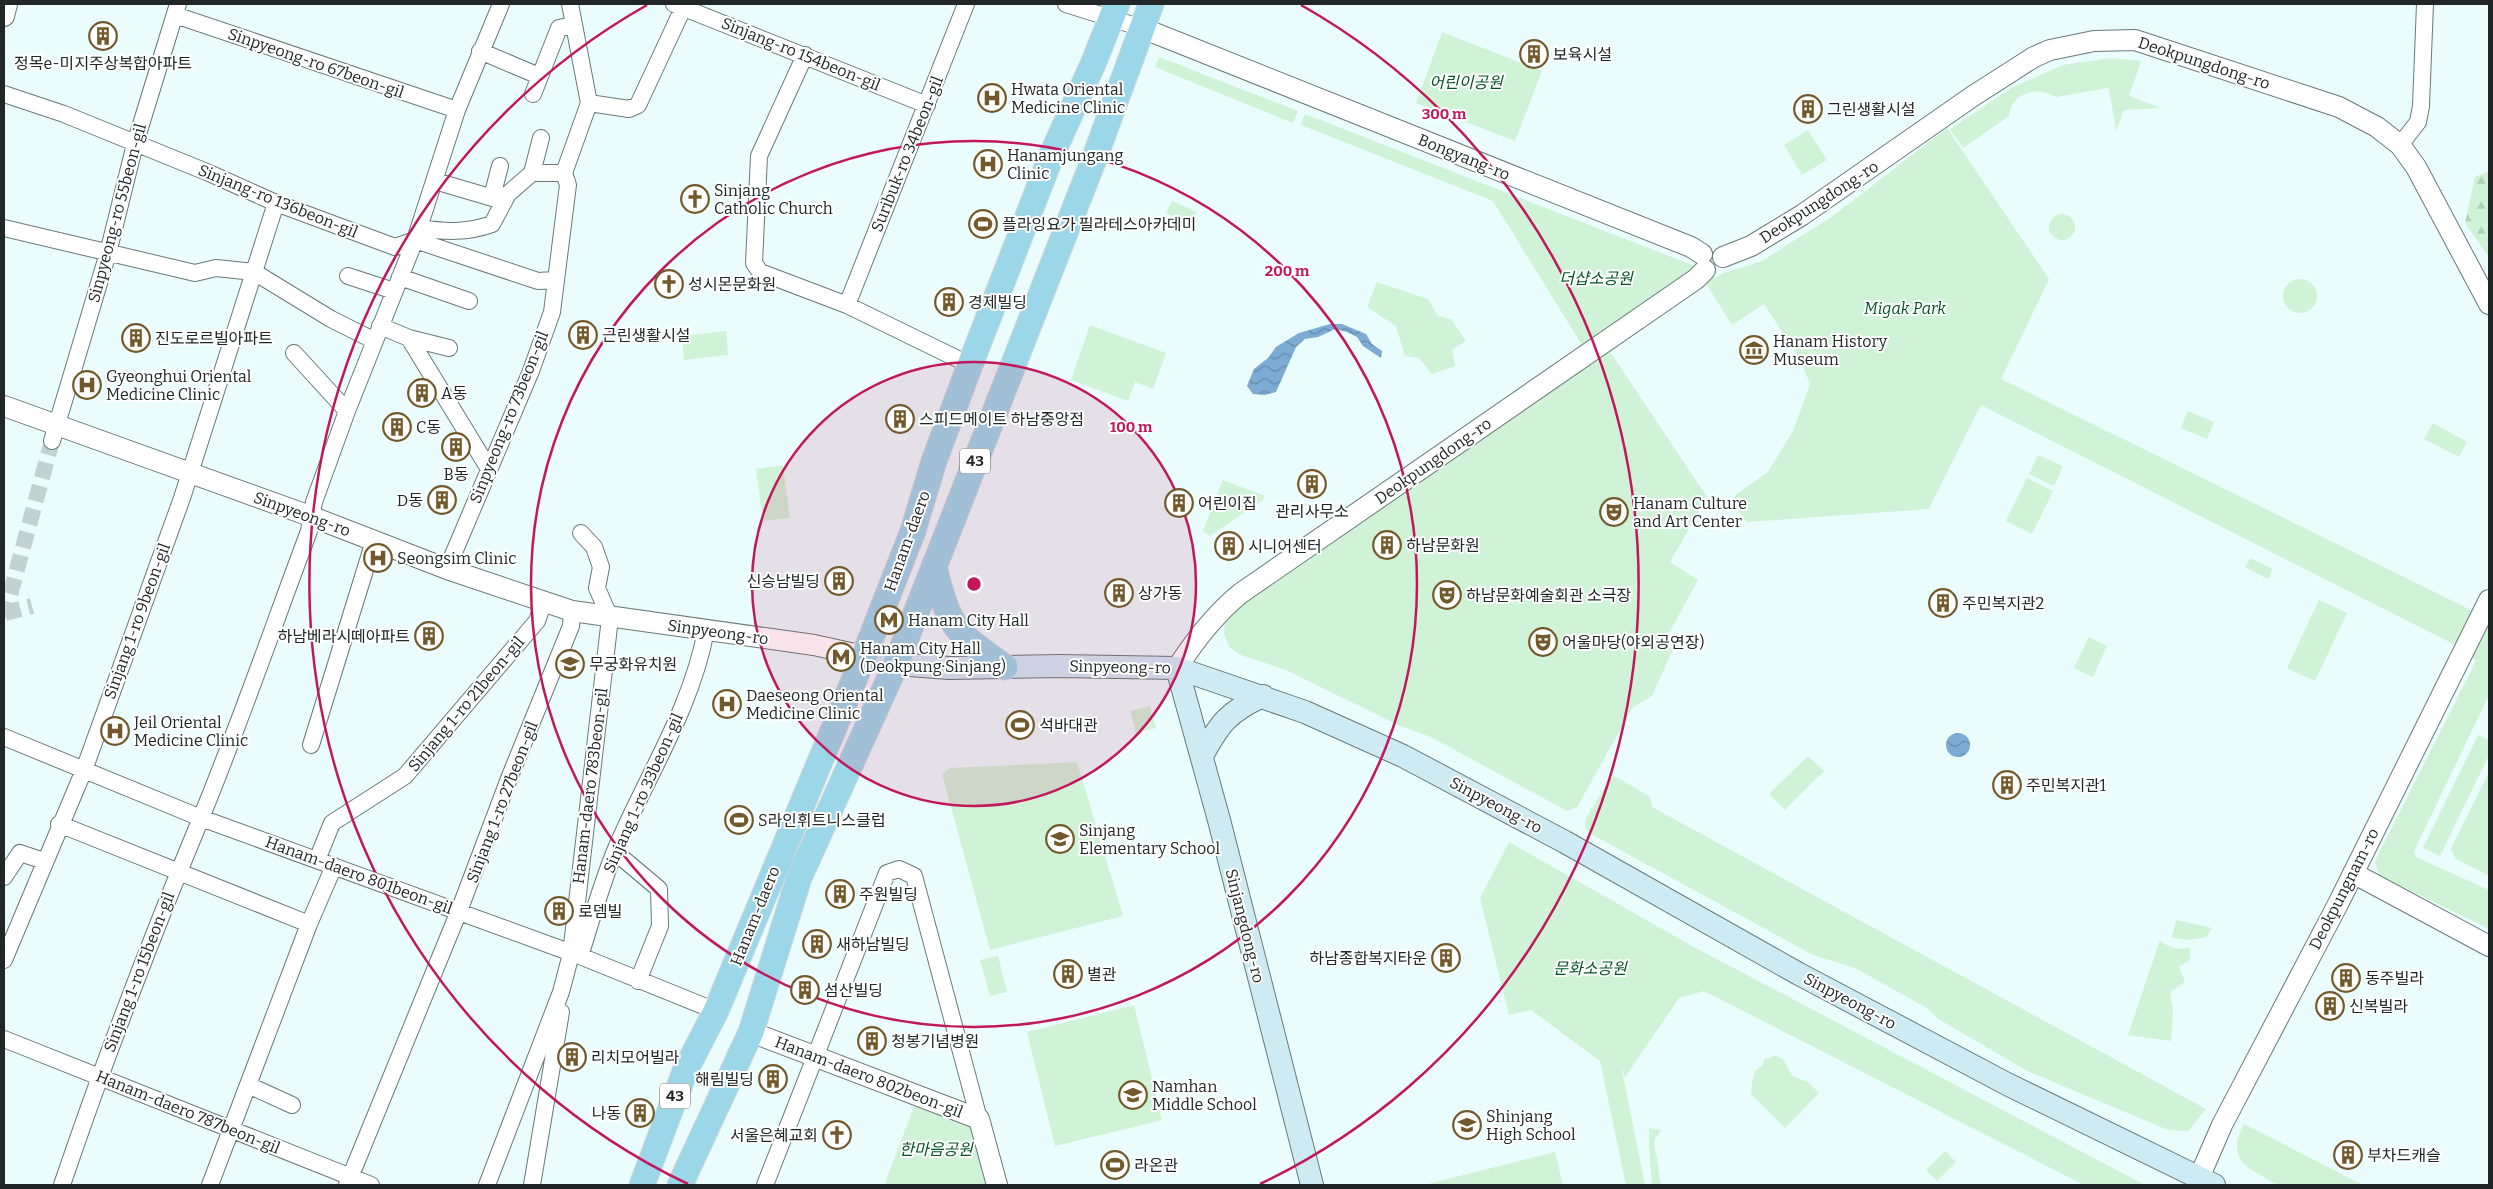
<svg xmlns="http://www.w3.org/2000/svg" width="2493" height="1189" font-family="Bitter,'Noto Sans KR',serif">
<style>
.green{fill:#d0f2d6}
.forest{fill:url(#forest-firs)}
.water{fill:url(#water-waves)}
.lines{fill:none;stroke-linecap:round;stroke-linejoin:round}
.minor-tunnel{stroke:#c2d1d1;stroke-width:16;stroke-dasharray:16 8;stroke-linecap:butt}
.minor-casing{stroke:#69797a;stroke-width:18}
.tertiary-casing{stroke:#69797a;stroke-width:22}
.secondary-casing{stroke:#69797a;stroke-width:24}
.primary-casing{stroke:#d7d8d8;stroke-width:27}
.minor{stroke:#fff;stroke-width:16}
.tertiary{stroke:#fff;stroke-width:20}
.secondary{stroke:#ceebf4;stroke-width:22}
.primary{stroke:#9cd7e9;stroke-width:25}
.ring{fill:none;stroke:#c2185b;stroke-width:2.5}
.labels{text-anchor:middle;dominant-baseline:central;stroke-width:4;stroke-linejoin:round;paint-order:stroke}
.shield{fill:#fff;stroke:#646868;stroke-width:1}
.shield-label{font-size:15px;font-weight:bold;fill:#212727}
.street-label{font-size:16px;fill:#212727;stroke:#fff}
.poi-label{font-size:16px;fill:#212727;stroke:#fff;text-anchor:start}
.park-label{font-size:16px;font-style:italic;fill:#005423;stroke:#fff}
.centre{fill:#c2185b;stroke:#fff;stroke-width:2.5}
.ring-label{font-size:15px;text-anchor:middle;font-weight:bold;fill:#c2185b;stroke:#fff;stroke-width:4;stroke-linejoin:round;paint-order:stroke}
</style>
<defs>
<pattern id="forest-firs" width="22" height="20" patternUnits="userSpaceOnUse" patternTransform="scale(1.25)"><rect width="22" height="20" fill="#d0f2d6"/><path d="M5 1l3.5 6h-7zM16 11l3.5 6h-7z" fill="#b2d0b8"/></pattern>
<pattern id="water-waves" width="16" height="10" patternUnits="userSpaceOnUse" patternTransform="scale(1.25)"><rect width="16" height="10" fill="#7cabd3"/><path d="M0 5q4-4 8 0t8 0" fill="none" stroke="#658bab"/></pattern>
</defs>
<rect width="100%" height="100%" fill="#eafcfc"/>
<!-- green -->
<path class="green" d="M1442,32l100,39 -27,70 -99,-38z
M1159,57l139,54 -5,12 -138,-56z
M2111,58l30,3 -12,35 32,12 -37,2 -8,21 -7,-43 -53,9c-19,-11 -44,-5 -47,19l-46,32 -13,-19 63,-42 50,-22z
M1305,114l387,151 2,3 -112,77 -89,-144 -192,-76z
M1947,128l102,151 -48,100 462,227 26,16v73l-75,156 2,6 73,33v39l-110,-54 -4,-14 101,-200 -13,-12 -482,-244 -52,104 -182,13 -14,-18 2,-9 33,-23 25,-41 17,-47 -11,-27 -35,-53 -32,21 -27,-43 19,-9 38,-12 71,-45z
M1808,130l19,30 -25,15 -18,-30z
M1172,201l25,11 -5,12 -26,-11z
M2049 227a13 13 0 1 1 26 0a13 13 0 1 1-26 0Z
M2283 296a17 17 0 1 1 34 0a17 17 0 1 1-34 0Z
M1377,282l51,17 10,17 13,3 15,22 -14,9 3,16 -23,8 -13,-16 -14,-2 -9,-30 -29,-19z
M1090,325l76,28 -13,36 -18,-7 -7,19 -57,-21z
M726,331l2,24 -44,5 -2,-24z
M1607,347l100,150 -37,65 28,18 -35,64 10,5 -21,47 -19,11 -56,100 -10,4 -136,-74 -33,-12 -112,-55 -45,-15 -11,-7 -6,-14 1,-19z
M2188,411l26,11 -7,17 -26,-11z
M2433,423l34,19 -8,15 -35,-18z
M2038,455l25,11 -9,20 -25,-12z
M783,465l7,53 -27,3 -7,-52z
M2027,478l26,13 -21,43 -26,-13z
M1223,480l42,16 -2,4 -53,36 -7,-5z
M2250,558l23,11 -5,10 -23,-12z
M2319,600l28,13 -32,68 -28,-13z
M2089,637l18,9 -14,31 -19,-9z
M1150,706l6,22 -20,5 -6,-22z
M2478,735l11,5v15l-49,101 -17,-8z
M1808,756l16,15 -39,39 -16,-16z
M1077,762l46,154 -133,34 -48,-176 8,-6z
M2489,772v104l-33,-17 -5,-10z
M1615,776l35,21 2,10 554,302 -18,22 -20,-1 -141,-59 -90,-53 -10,-10 -72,-40 -42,-13 -222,-121 -6,-6 1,-9 24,-41z
M1509,842l183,104 453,239h-61l-380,-194 -25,7 -54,79 -4,-11 24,119h-19l-26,-124 -69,-51 -22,5 -29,-117z
M2176,920l36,8 -6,9c-13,3 -22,4 -34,0z
M2160,940c9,8 18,10 30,8v12l-11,7 6,15 -15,10 3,20 -2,29 -43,-6z
M998,956l9,36 -17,4 -10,-36z
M1134,1005l28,115 -107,26 -28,-114z
M1775,1055l9,5 8,16 16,6 11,11 -34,35 -34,-34c0,-8 2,-16 4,-23l8,-6 1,-6 7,-1z
M915,1104l59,22 17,59h-100l-6,-2z
M2244,1124l119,61c-26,0 -54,3 -81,0 -7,0 -14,-6 -20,-9 -27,-14 -31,-26 -18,-52z
M1649,1128l12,2 -7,11 7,44h-9l-3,-37z
M1945,1151l11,11 -19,19 -11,-11z
M1555,1152l8,33h-139z"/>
<!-- forest -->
<path class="forest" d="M2489,171v86l-24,-34 10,-46z"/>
<!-- water -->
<path class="water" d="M1330,324h12l24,10 6,10 10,7 -1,7 -18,-12 -6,-9 -10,-5 -12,-3 -17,8 -13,2 -9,8 -20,45 -11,3 -12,-1 -6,-8 7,-17 14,-11 8,-11 23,-14z
M1946 745a12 12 0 1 1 24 0a12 12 0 1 1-24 0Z"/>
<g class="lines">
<!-- minor-tunnel -->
<path class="minor-tunnel" d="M5,613l27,-7
M4,617l48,-176"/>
<defs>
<path id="minor" d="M570,4l19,99
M674,4l253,101
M1066,4l76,24
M175,15l282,95
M480,51l59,25
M805,55l-46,101 -5,107 6,9 87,33 123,60
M4,94l60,20 145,59 67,30 119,44 20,-7 123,41 17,-1
M533,94l26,-66 14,-3
M541,138l-9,35h32
M2400,145l18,-23 3,-16 4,-102
M435,181l68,20 -9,-12 6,-23
M4,228l191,45 21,-5 38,4 77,47 42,21
M419,228c26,4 48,5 73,-4l16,-30 24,-21
M348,276l46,15
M400,277l69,24
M847,305l119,-301
M380,326l29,12 80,131
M409,338l40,10
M294,353l53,58
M52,441l56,-188 27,-109 43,-140
M447,569l84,-198 21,-59 16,-127 -4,-12 25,-70 40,6 9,-4 47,-101
M4,737l197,81 379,138 136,55
M311,745l63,-204
M59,824l250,100
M615,852l44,37 1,37 -22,55
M317,860l15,-37 73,-47 132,-155 7,-20
M4,877l16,-24 24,8
M580,956c11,-34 21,-71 35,-105 30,-72 77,-143 91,-221
M4,960l80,-190 98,-272 94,-295
M4,1039l367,146
M248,1085l44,20
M62,1185c42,-124 89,-246 139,-367 39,-95 72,-191 108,-287l5,-29 33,-91 68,-171 42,-130 44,-106
M210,1185l99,-261 25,-58
M347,1185l112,-274 51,-135 61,-150 1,-15
M487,1185l74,-193 10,-38 39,-336 -13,-30 4,-21 -7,-20 -13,-14
M532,1185l29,-173
M765,1185l122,-312 12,-4 15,7 65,243"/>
<path id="tertiary" d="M4,16l3,-12
M1142,28l549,219 11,7
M1723,257l28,-11 51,-31 171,-119 61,-39 16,-7 44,-9 41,-1 204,67 38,20 23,18 16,22 73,137
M4,406l306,110 137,53 125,42 242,34 50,11
M1177,668c18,-28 38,-54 64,-75l455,-314 9,-9
M2353,873l136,73
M751,1032l228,87 18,66
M2199,1178l23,-53 117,-223 150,-302"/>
<path id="secondary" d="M864,656l32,8 53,4 111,-2 117,2 128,44 98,44 162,86 234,132 208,110 207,101
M1177,668l42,152 93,365
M1202,756c17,-32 27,-45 61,-60"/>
<path id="primary" d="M934,566c15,62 20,65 71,101
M642,1185l43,-114 31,-60 148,-355 49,-125 21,-70 36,-96 82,-211 41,-90 24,-60
M680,1185l71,-153 48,-154 97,-214 200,-510 55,-150"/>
</defs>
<!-- minor casing -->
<use href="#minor" class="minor-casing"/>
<!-- tertiary casing -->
<use href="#tertiary" class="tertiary-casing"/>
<!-- secondary casing -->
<use href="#secondary" class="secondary-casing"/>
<!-- primary casing -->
<use href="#primary" class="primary-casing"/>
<!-- minor -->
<use href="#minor" class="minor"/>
<!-- tertiary -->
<use href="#tertiary" class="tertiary"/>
<!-- secondary -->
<use href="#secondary" class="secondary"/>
<!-- primary -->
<use href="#primary" class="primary"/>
</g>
<!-- distance rings -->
<circle cx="974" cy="584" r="222" fill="#c2185b" fill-opacity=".12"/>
<g class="ring">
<circle cx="974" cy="584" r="222"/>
<circle cx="974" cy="584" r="443"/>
<path d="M688 1184A665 665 0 0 1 647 5M1301 5A665 665 0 0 1 1260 1184"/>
</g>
<!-- icons -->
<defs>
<symbol id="building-ring" viewBox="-11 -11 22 22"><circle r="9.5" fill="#fff" stroke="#72582a" stroke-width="1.5"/><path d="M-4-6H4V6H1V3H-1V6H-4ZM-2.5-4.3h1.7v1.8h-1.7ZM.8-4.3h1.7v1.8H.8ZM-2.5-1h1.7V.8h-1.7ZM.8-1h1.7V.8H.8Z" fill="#72582a"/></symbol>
<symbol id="hospital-ring" viewBox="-11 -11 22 22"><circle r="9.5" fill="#fff" stroke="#72582a" stroke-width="1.5"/><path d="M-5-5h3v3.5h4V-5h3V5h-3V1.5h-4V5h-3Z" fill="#72582a"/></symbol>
<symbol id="church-ring" viewBox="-11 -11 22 22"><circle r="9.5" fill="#fff" stroke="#72582a" stroke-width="1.5"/><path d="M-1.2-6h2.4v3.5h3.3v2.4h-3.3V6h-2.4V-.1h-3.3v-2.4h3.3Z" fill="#72582a"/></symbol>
<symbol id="stadium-ring" viewBox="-11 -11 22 22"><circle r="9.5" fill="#fff" stroke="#72582a" stroke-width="1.5"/><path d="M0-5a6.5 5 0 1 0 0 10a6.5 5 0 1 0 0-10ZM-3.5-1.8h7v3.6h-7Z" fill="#72582a"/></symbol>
<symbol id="museum-ring" viewBox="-11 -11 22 22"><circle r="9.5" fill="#fff" stroke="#72582a" stroke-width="1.5"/><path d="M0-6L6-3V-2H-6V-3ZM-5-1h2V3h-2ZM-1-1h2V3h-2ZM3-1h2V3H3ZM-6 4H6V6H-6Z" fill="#72582a"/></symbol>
<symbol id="theatre-ring" viewBox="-11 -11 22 22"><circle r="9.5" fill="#fff" stroke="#72582a" stroke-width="1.5"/><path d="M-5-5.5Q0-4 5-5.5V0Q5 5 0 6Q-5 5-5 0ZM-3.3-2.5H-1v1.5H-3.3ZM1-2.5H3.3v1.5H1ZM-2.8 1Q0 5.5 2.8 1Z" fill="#72582a"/></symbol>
<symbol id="metro-ring" viewBox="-11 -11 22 22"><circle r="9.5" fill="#fff" stroke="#72582a" stroke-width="1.5"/><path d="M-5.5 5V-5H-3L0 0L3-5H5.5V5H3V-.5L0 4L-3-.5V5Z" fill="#72582a"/></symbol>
<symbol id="school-ring" viewBox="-11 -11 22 22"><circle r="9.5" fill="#fff" stroke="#72582a" stroke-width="1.5"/><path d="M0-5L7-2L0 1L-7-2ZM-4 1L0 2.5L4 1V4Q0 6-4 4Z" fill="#72582a"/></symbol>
</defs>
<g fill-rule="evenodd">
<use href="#building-ring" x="87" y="20" width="32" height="32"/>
<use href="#building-ring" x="1518" y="38" width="32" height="32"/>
<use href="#hospital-ring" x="976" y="82" width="32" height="32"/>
<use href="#building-ring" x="1792" y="93" width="32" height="32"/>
<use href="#hospital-ring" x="972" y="148" width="32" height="32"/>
<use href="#church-ring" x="679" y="183" width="32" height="32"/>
<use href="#stadium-ring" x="967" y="208" width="32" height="32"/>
<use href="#church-ring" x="653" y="268" width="32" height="32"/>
<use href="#building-ring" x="933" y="286" width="32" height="32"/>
<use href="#building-ring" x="567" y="319" width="32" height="32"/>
<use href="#building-ring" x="120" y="322" width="32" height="32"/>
<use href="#museum-ring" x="1738" y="334" width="32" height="32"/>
<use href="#hospital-ring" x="71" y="369" width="32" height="32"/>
<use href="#building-ring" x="406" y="377" width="32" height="32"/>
<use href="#building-ring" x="884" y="403" width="32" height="32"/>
<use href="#building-ring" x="381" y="411" width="32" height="32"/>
<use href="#building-ring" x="440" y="431" width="32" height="32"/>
<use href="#building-ring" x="1296" y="468" width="32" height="32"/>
<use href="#building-ring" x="426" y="484" width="32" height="32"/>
<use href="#building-ring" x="1163" y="487" width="32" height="32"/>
<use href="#theatre-ring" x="1598" y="496" width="32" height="32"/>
<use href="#building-ring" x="1371" y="529" width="32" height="32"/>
<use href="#building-ring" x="1213" y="530" width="32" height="32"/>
<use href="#hospital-ring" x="362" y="542" width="32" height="32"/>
<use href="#building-ring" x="823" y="565" width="32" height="32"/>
<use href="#building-ring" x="1103" y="577" width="32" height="32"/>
<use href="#theatre-ring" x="1431" y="579" width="32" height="32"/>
<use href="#building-ring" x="1927" y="587" width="32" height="32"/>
<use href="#metro-ring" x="873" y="604" width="32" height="32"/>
<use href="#building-ring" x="413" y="620" width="32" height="32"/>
<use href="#theatre-ring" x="1527" y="626" width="32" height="32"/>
<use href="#metro-ring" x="825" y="641" width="32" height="32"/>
<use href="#school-ring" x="554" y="648" width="32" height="32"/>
<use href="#hospital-ring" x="711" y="688" width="32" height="32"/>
<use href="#stadium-ring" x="1004" y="709" width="32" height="32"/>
<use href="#hospital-ring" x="99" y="715" width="32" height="32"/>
<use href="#building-ring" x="1991" y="769" width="32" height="32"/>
<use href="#stadium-ring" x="723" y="804" width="32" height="32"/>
<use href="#school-ring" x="1044" y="823" width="32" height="32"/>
<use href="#building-ring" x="824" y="878" width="32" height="32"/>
<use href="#building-ring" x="543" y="895" width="32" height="32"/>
<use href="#building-ring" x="801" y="928" width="32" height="32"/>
<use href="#building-ring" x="1430" y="942" width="32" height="32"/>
<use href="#building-ring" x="1052" y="958" width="32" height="32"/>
<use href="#building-ring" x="2330" y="962" width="32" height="32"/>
<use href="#building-ring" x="789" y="974" width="32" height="32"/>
<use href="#building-ring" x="2314" y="990" width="32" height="32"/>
<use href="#building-ring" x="856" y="1025" width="32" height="32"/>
<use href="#building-ring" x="556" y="1041" width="32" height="32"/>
<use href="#building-ring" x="757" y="1063" width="32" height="32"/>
<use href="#school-ring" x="1117" y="1079" width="32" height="32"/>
<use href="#building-ring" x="624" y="1097" width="32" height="32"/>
<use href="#school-ring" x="1451" y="1109" width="32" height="32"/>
<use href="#church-ring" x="821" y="1119" width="32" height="32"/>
<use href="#building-ring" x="2332" y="1139" width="32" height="32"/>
<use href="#stadium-ring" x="1099" y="1149" width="32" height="32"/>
</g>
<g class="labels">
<!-- shield labels -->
<g class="shield">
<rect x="960" y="448.5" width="30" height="25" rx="4"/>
<rect x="660" y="1083.5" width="30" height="25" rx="4"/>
</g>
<g class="shield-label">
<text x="975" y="461">43</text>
<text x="675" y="1096">43</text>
</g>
<!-- street labels -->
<g class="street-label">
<text transform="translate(801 54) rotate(22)">Sinjang-ro 154beon-gil</text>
<text transform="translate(316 63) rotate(19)">Sinpyeong-ro 67beon-gil</text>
<text transform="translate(2204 63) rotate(18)">Deokpungdong-ro</text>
<text transform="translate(907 154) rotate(-68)">Suribuk-ro 34beon-gil</text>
<text transform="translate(1464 157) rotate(22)">Bongyang-ro</text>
<text transform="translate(278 201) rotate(22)">Sinjang-ro 136beon-gil</text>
<text transform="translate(1819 202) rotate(-33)">Deokpungdong-ro</text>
<text transform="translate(117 213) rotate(-75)">Sinpyeong-ro 55beon-gil</text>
<text transform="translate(509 417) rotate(-68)">Sinpyeong-ro 73beon-gil</text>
<text transform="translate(1433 461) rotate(-35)">Deokpungdong-ro</text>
<text transform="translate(302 514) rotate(20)">Sinpyeong-ro</text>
<text transform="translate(907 541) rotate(-70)">Hanam-daero</text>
<text transform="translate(137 621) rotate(-70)">Sinjang 1-ro 9beon-gil</text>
<text transform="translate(718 632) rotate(8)">Sinpyeong-ro</text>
<text transform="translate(1120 667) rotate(1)">Sinpyeong-ro</text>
<text transform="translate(466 704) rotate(-50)">Sinjang 1-ro 21beon-gil</text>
<text transform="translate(590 786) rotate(-83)">Hanam-daero 783beon-gil</text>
<text transform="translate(643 793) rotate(-66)">Sinjang 1-ro 33beon-gil</text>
<text transform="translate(502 802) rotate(-69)">Sinjang 1-ro 27beon-gil</text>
<text transform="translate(1496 805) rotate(28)">Sinpyeong-ro</text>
<text transform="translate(359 875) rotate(20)">Hanam-daero 801beon-gil</text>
<text transform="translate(2344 889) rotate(-63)">Deokpungnam-ro</text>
<text transform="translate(755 916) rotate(-68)">Hanam-daero</text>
<text transform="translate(1245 926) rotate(76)">Sinjangdong-ro</text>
<text transform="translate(139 972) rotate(-69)">Sinjang 1-ro 15beon-gil</text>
<text transform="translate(1850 1001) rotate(28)">Sinpyeong-ro</text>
<text transform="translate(869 1077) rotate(21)">Hanam-daero 802beon-gil</text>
<text transform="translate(188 1112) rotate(22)">Hanam-daero 787beon-gil</text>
</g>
<!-- poi labels -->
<g class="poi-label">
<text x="1553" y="54">보육시설</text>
<text x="103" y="63" text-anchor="middle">정목e-미지주상복합아파트</text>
<text x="1011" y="89">Hwata Oriental<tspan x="1011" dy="18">Medicine Clinic</tspan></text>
<text x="1827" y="109">그린생활시설</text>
<text x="1007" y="155">Hanamjungang<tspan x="1007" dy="18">Clinic</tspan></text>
<text x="714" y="190">Sinjang<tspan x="714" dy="18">Catholic Church</tspan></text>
<text x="1002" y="224">플라잉요가 필라테스아카데미</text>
<text x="688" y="284">성시몬문화원</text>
<text x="968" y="302">경제빌딩</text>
<text x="602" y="335">근린생활시설</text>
<text x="155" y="338">진도로르빌아파트</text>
<text x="1773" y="341">Hanam History<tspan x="1773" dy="18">Museum</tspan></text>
<text x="106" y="376">Gyeonghui Oriental<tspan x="106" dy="18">Medicine Clinic</tspan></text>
<text x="441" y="393">A동</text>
<text x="919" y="419">스피드메이트 하남중앙점</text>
<text x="416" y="427">C동</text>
<text x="456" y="474" text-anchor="middle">B동</text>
<text x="423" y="500" text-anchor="end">D동</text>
<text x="1198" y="503">어린이집</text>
<text x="1633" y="503">Hanam Culture<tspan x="1633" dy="18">and Art Center</tspan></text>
<text x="1312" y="511" text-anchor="middle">관리사무소</text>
<text x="1406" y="545">하남문화원</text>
<text x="1248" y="546">시니어센터</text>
<text x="397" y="558">Seongsim Clinic</text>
<text x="820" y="581" text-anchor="end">신승남빌딩</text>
<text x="1138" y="593">상가동</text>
<text x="1466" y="595">하남문화예술회관 소극장</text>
<text x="1962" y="603">주민복지관2</text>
<text x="908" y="620">Hanam City Hall</text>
<text x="410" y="636" text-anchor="end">하남베라시떼아파트</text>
<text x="1562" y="642">어울마당(야외공연장)</text>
<text x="860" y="648">Hanam City Hall<tspan x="860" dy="18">(Deokpung·Sinjang)</tspan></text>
<text x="589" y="664">무궁화유치원</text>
<text x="746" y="695">Daeseong Oriental<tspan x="746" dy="18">Medicine Clinic</tspan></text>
<text x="134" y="722">Jeil Oriental<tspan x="134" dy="18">Medicine Clinic</tspan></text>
<text x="1039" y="725">석바대관</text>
<text x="2026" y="785">주민복지관1</text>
<text x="758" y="820">S라인휘트니스클럽</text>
<text x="1079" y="830">Sinjang<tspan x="1079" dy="18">Elementary School</tspan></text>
<text x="859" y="894">주원빌딩</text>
<text x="578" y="911">로뎀빌</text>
<text x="836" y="944">새하남빌딩</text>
<text x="1427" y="958" text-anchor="end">하남종합복지타운</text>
<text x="1087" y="974">별관</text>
<text x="2365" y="978">동주빌라</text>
<text x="824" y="990">섬산빌딩</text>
<text x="2349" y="1006">신복빌라</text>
<text x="891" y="1041">청봉기념병원</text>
<text x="591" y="1057">리치모어빌라</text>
<text x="754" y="1079" text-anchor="end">해림빌딩</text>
<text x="1152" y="1086">Namhan<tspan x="1152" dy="18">Middle School</tspan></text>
<text x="621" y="1113" text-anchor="end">나동</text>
<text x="1486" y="1116">Shinjang<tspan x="1486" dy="18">High School</tspan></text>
<text x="818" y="1135" text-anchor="end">서울은혜교회</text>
<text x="2367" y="1155">부차드캐슬</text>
<text x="1134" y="1165">라온관</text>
</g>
<!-- park labels -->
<g class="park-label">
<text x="1466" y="82">어린이공원</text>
<text x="1596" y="278">더샵소공원</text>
<text x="1905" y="308">Migak Park</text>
<text x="1590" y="968">문화소공원</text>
<text x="936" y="1149">한마음공원</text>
</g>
</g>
<circle cx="974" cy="584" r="8" class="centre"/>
<g class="ring-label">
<text x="1444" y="119">300 m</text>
<text x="1287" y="276">200 m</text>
<text x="1131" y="432">100 m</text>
</g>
<!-- border -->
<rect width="2493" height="1189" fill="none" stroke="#212727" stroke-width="10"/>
</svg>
